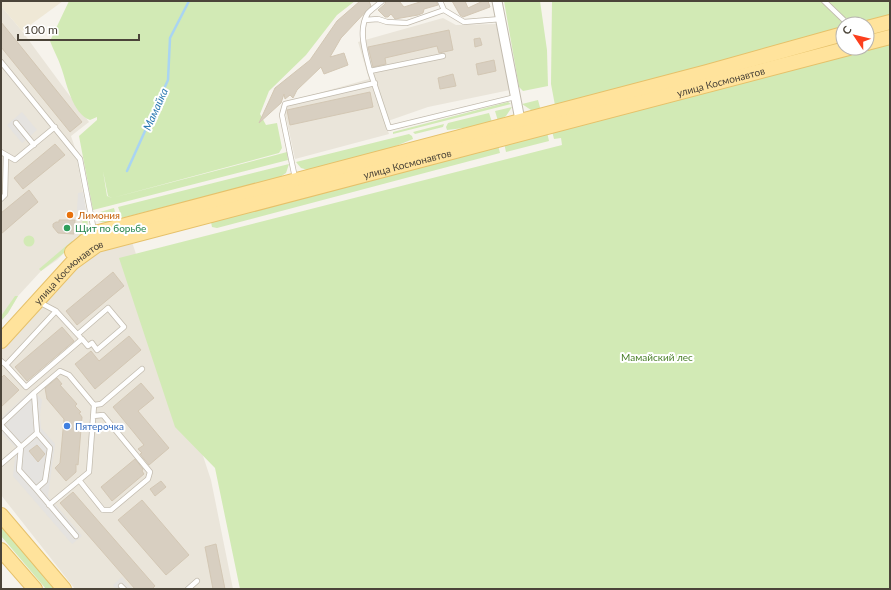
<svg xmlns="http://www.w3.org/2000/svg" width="891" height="590" font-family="Lato,sans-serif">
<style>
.residential{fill:#eae5da}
.education{fill:#efe8d6}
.green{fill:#d2eab5;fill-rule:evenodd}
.parking{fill:#e5e3e0}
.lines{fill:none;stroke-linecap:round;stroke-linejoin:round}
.stream{stroke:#a9d4f2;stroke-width:2.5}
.building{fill:#d8cfc1;stroke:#d3c7b4}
.service-casing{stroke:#c2bbae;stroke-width:6}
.minor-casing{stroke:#c2bbae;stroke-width:11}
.primary-casing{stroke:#e6c16a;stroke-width:16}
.service{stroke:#fff;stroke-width:4.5}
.minor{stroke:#fff;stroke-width:9}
.primary{stroke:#ffe39c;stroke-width:14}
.food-dot{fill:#e8710a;stroke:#fff;stroke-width:1.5}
.leisure-dot{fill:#2e9e5b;stroke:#fff;stroke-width:1.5}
.shop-dot{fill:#3f7fe0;stroke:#fff;stroke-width:1.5}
.labels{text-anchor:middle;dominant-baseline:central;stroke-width:4;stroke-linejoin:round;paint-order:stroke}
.street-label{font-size:10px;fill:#4b4439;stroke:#fff}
.food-label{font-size:10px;fill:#c56008;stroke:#fff;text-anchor:start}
.leisure-label{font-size:10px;fill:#27864d;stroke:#fff;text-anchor:start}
.park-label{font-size:10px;fill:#4a7f2a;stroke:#fff}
.shop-label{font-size:10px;fill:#366cbe;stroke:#fff;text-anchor:start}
.water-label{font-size:11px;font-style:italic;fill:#2e7ab2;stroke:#fff}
</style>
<rect width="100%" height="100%" fill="#f6f3ec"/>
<!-- residential -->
<path class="residential" d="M1,6l21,25 67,91 -18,14 4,12 12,68v14l-30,30 -16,11 -23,25 -10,17 -7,8z
M443,18l13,7 40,-1 14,66 -82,17 -43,15 4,12 -94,25 -12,-56 86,-24 -11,-37z
M132,242l79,238 22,109h-158l-74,-94v-147l84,-89 12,-7z"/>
<!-- education -->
<path class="education" d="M1,1h62l-41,30 -21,-25z"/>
<!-- green -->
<path class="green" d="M69,1h286l-18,14 -31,40 -37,36 -9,23 6,11 11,-2 5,25 -3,5 -167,45 -4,-2 -5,-25 4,25 5,2 175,-46 1,8 -195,50 -14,-74 18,-16v-3l-7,3c-18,-7 -23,-36 -29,-53 -3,-9 -8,-18 -11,-26z
M504,1h36l7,49 1,36 -25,5 -4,-4z
M552,1h338v588h-650l-25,-121 -40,-41 -56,-169 443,-113 -1,-7 -7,1 -2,-8 5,-15 -6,-32zM843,24h24v24h-24z
M538,100l3,11 -10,-1 -9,-6z
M508,102l3,2 -118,30v-2z
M512,107l-6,9 -8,5 -3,-10z
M489,113l3,9 -20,5 -25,3 -1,-3 2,-4z
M444,124l-1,3 -28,7 -2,-2z
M547,132l2,9 -43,11 -2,-9z
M409,134l3,2 1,3 -27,11 -78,20 -7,-2 -5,-6z
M498,145l2,8 -283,75 -5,-1 -1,-5z
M289,164l-3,9 -6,4 -158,41 -4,-11z
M114,208l3,12c-11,3 -18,5 -24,-6z
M87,216c2,13 0,16 -9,26l-2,-3c7,-7 7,-12 6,-22z
M23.5 241a5.5 5.5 0 1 1 11 0a5.5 5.5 0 1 1-11 0Z
M72,241l2,4 -33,26 -2,-2z
M15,296h3l-10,17 -7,8v-5z
M1,525l54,64h-9l-45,-53z"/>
<!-- parking -->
<path class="parking" d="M22,112l15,18 -15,13 -15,-18z
M83,192l3,18h-9l1,-17z
M33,389l9,11 -2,15 1,13 14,16 -7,52 34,40 -10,8 -59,-68 3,-28 -15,-16v-14z
M122,577l10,12h-16l-3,-4z"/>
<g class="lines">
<!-- stream -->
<path class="stream" d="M127,171l41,-91 2,-42 19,-37"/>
</g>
<!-- building -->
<path class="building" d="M360,1h9l2,5 -30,32 -11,19 14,-4 4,12 -24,9 -3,-7 -24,23 -4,8 -3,-3 -5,4 -1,-5 -3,9 -22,20 16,-35 35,-28 27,-39z
M386,1h13l5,6 19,-6h13l2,4 -14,4 -1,4 -5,2 -23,4 -4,-5 -3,3h-3l-7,-7 7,-6z
M452,1h13l3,7 15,-7h5l2,6 -27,10 -3,-2z
M1,22l81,100 -12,10 -69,-85z
M449,30l4,20 -14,3 -2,-7 -52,12 1,6 -13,3 -5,-20z
M480,38l2,7 -7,2 -1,-8z
M494,60l2,11 -18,4 -2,-11z
M453,74l3,12 -16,3 -2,-11z
M370,92l3,15 -83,18 -3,-15z
M55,144l10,11 -42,34 -9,-11z
M29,190l9,12 -37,32v-21z
M59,220h16l-1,14 -16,-1 -5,-6v-3l3,-2h3z
M113,272l11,14 -47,39 -11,-14z
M62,327l12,14 -47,40 -12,-14z
M129,336l12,14 -46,39 -20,-25 16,-13 8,10z
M4,375l15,15 -18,17v-29z
M57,378l5,6 -2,1 17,19 -2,2 6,6 -2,1 3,4 -4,48 -2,-1v8l-10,9 -11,-13 5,-5 4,-44 -17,-20 -2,-11z
M141,383l13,15 -16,13 31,37 -20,17 -9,-11 2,-1 -4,-4 6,-4 -31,-38z
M37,445l8,9 -7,8 -9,-11z
M135,459l8,10 -1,2 2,3 -32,27 -11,-14z
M161,481l5,6 -11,9 -5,-7z
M73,492l82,94 -3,3h-17l-75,-86z
M142,500l47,55 -23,20 -48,-55z
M216,544l9,45h-12l-8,-42z"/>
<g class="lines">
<defs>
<path id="service" d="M440,1l4,9 20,12 37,-3
M824,1l24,23
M365,20l13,-1 9,3 20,1 37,-13
M443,56l-73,15 19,57 126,-31
M1,62l79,97 14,72
M370,71c-4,-17 -13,-41 -2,-58 4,-4 10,-8 14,-12
M16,123l18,22
M1,152l14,8 40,-33
M295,178l-13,-63 3,-11 90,-21
M1,199l4,-4 1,-40
M39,302l17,9 24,26
M1,361l5,4 50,-54
M6,365l20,22 56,-48 6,7 4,-3 5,7 27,-23 -16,-19 -30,26
M1,424l33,-31
M1,425l20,22 -20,17
M37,433l-3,-40 26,-22 9,4 25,30 7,-1 41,-35
M79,480l24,30h8l37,-31 2,-7 -47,-57 -10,1
M36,489l-17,-19 2,-23 16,-14 13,15 -5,33 -9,8 40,47
M49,505l40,-33 5,-67
M121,586l3,3
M188,589l9,-8"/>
<path id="minor" d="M497,1l23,119"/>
<g id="primary">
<path d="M867,28l23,-6"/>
<path d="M867,43l23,-6"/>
<path d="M72,252l23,-19 612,-161 136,-38"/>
<path id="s1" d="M1,341l71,-78 25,-18 752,-197"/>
<path d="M1,515l63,74"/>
<path d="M1,550l34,39"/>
</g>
</defs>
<!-- service casing -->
<use href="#service" class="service-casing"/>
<!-- minor casing -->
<use href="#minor" class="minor-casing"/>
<!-- primary casing -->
<use href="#primary" class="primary-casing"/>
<!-- service -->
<use href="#service" class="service"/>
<!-- minor -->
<use href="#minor" class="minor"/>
<!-- primary -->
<use href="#primary" class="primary"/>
</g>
<!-- markers -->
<circle class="food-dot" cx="70" cy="215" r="4"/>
<circle class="leisure-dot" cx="67" cy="228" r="4"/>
<circle class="shop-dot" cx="67" cy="426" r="4"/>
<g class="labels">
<!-- street labels -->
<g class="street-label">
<text stroke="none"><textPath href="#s1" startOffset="781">улица Космонавтов</textPath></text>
<text stroke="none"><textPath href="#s1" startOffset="457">улица Космонавтов</textPath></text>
<text stroke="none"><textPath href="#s1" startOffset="97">улица Космонавтов</textPath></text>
</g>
<!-- food labels -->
<g class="food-label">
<text x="78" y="215">Лимония</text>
</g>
<!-- leisure labels -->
<g class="leisure-label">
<text x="75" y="228">Щит по борьбе</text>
</g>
<!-- park labels -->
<g class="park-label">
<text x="657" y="357">Мамайский лес</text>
</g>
<!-- shop labels -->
<g class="shop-label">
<text x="75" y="426">Пятерочка</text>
</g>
<!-- water labels -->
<g class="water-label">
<text transform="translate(155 109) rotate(-66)">Мамайка</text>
</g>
</g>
<!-- border -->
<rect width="891" height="590" fill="none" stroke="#4b4439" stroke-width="4"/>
<!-- north arrow -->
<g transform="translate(855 36) rotate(305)"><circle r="19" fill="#ffffff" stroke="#b7b4b0"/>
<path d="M0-3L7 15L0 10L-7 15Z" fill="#fc3f1d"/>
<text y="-6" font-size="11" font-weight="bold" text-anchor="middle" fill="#4b4439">С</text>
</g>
<!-- scale -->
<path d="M18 34v6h121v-6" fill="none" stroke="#4b4439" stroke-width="2"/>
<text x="24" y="34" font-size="12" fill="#4b4439" stroke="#ffffff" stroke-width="3" paint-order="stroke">100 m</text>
</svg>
